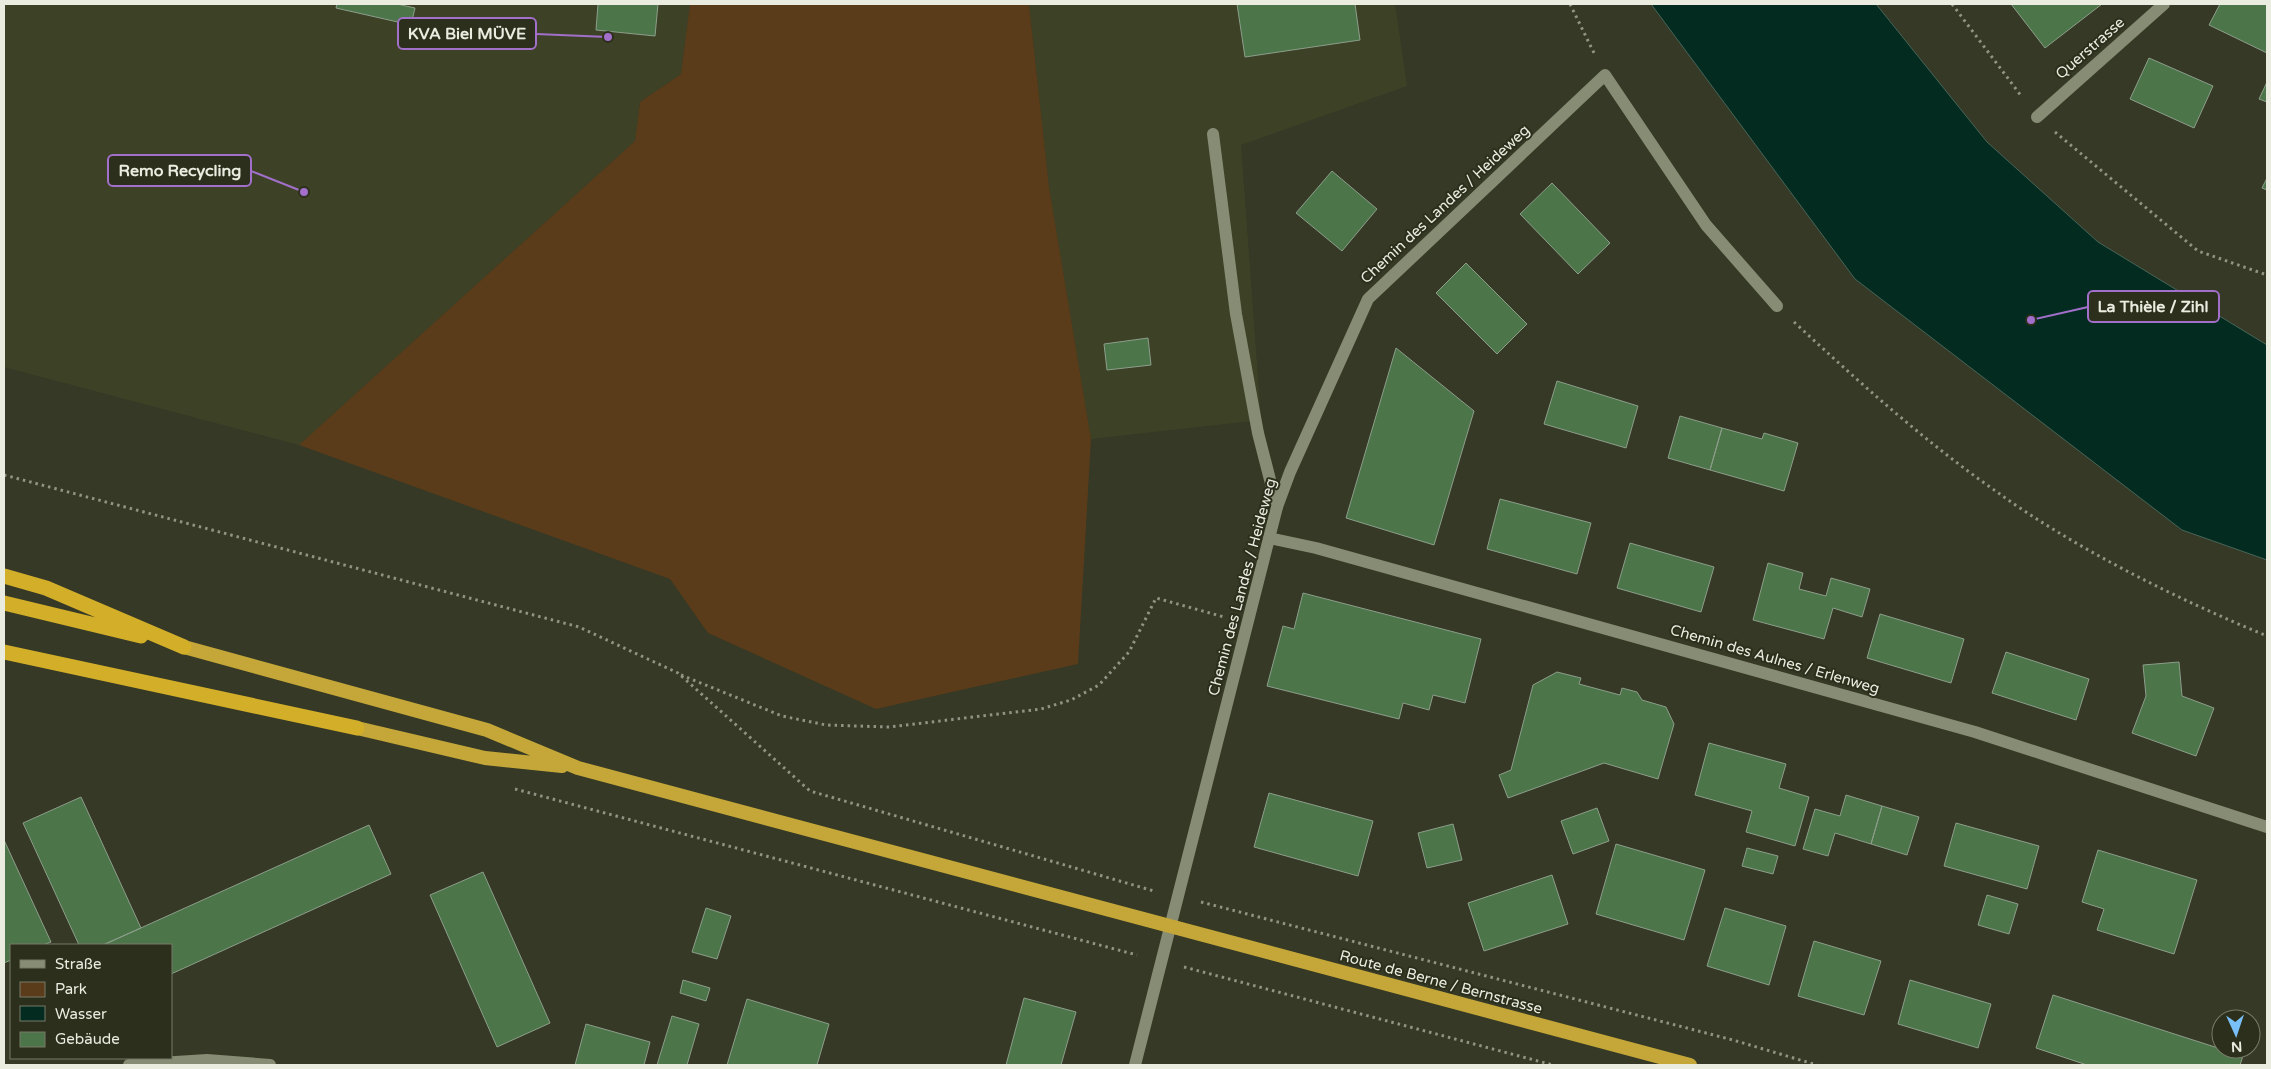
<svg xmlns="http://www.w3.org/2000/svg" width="2271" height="1069" font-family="'Varela Round',sans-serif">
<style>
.built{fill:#3d4227}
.green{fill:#5a3c1a}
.water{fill:#032b1f;stroke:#486559}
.building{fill:#4c7549;stroke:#8d9e8b}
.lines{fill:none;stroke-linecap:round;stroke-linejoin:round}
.path{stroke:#909484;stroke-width:3;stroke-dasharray:2.5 4;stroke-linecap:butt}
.service{stroke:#878c74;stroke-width:12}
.minor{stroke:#878c74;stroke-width:12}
.trunk{stroke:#c4a738;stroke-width:14}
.motorway{stroke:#d3ae29;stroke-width:15}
.labels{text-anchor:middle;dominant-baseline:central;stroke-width:4;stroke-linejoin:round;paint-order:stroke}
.street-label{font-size:15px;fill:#e9ecdf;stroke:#2b2f1b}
.leader{fill:none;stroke:#a26fca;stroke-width:2}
.callout-dot{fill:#a26fca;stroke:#2b2f1b;stroke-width:2}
.callout{fill:#2b2f1b;stroke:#a26fca;stroke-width:2}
.callout-label{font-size:16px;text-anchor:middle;font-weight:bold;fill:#e9ecdf}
</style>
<rect width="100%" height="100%" fill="#353925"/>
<!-- built -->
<path class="built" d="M4,4h686l-9,70 -41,28 -5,39 -336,304 -295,-78z
M1029,4h366l12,82 -166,59 20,275 -170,19 -42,-252z"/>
<!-- green -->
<path class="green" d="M690,4h339l20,183 42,252 -13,225 -202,45 -168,-76 -38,-54 -371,-134 336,-304 5,-39 41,-28z"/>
<!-- water -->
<path class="water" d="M1651,4h225l111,138 111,100 169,103v215l-85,-30 -327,-251z"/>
<!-- building -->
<path class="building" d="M337,4h60l18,4 -4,17 -75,-17z
M598,4h60l-3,32 -59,-6z
M1237,4h118l5,36 -115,17z
M2011,4h91l-57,44z
M2220,4h47v49l-58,-28z
M2149,58l64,28 -19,42 -64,-29z
M2267,82v20l-8,-3z
M1332,171l45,38 -35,42 -46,-38z
M2267,178v12l-5,-2z
M1552,183l58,60 -32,31 -58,-60z
M1466,263l61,61 -30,30 -61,-61z
M1148,338l3,27 -44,5 -3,-26z
M1396,348l78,63 -40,134 -88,-27z
M1557,381l81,25 -12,42 -82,-24z
M1680,416l42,12 -12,42 -42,-12z
M1722,428l40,11 2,-6 34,10 -14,48 -74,-21z
M1500,499l91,24 -14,51 -90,-25z
M1630,543l84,24 -13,45 -84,-24z
M1768,563l35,10 -4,16 27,7 5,-18 39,11 -8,28 -29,-9 -9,31 -71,-19z
M1303,593l178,46 -16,64 -32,-8 -4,15 -26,-7 -4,16 -132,-33 16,-60 11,3z
M1880,614l84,25 -13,44 -84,-25z
M2006,652l83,27 -13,41 -84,-27z
M2179,662l3,34 32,12 -18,48 -64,-23 14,-37 -3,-31z
M1557,672l24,6 -2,6 41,11 2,-7 15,4 5,8 24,7 8,17 -16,55 -54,-16 -96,35 -9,-23 12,-5 22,-85z
M1709,743l77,21 -7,24 30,9 -14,49 -49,-14 6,-21 -57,-16z
M1269,793l104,28 -15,55 -104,-29z
M1846,795l36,11 -11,38 -36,-11 -7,23 -25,-7 12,-40 25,7z
M81,797l60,131 -38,17h-24l-56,-122z
M1882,806l37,11 -12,38 -36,-11z
M1597,808l12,33 -36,13 -12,-33z
M1956,823l83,23 -12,43 -83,-23z
M1453,824l9,36 -35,8 -9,-35z
M369,825l22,49 -220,100v-29h-68z
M4,840l47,102 -8,3h-32v15l-7,3z
M1616,844l89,26 -21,70 -88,-26z
M1747,848l31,8 -5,18 -31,-8z
M2098,850l99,30 -23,74 -77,-24 7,-21 -22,-7z
M483,872l67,151 -53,24 -67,-152z
M1552,875l16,49 -84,27 -16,-48z
M1987,895l31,9 -9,30 -31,-9z
M706,908l25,8 -14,43 -25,-7z
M1725,908l61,18 -17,59 -62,-19z
M1814,941l67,20 -17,54 -66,-19z
M683,980l27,8 -4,13 -26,-8z
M1910,980l81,24 -13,44 -80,-24z
M2053,995l190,61 -3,9h-153l-51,-17z
M1024,998l52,14 -15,53h-55z
M747,999l82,25 -12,41h-90z
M672,1016l27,8 -12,41h-30z
M586,1024l64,18 -6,23h-69z"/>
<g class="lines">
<!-- path -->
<path class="path" d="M1570,4l24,49
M1952,4l70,93
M2055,132l143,119 69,24
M1794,322c65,60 130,119 203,170 79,57 180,107 270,144
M4,475l575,152 99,46 132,118 344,100
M681,675l101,41 44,9 63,2 152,-18 30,-9 28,-15 30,-33 27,-54 68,19
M515,789l622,166
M1201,902l532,138 84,25
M1184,967l369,98"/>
<!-- service -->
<path class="service" d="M1213,134l23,180 22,119 19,74"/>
<!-- minor -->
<path class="minor" d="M2037,117l127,-113
M1269,538l47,10 659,184 292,95
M129,1065l78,-5 63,5
M1135,1065l142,-558 13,-35 78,-173 237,-224 101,150 71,81"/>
<!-- trunk -->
<path class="trunk" d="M184,647l303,83 91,38 1112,297
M357,728l128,30 77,8"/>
<!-- motorway -->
<path class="motorway" d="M4,576l42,12 138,59
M4,603l137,33
M4,652l353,76"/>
</g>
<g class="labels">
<!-- street labels -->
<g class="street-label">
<text transform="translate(2090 48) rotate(-41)">Querstrasse</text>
<text transform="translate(1445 204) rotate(-43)">Chemin des Landes / Heideweg</text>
<text transform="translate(1242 587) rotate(-75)">Chemin des Landes / Heideweg</text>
<text transform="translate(1775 659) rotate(16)">Chemin des Aulnes / Erlenweg</text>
<text transform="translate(1441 982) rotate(15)">Route de Berne / Bernstrasse</text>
</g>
</g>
<!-- callouts -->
<path class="leader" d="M608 37L536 34M304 192L251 171M2031 320L2088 307"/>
<g class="callout-dot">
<circle cx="608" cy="37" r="5"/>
<circle cx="304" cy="192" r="5"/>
<circle cx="2031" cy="320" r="5"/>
</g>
<g class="callout">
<rect x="398" y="18" width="138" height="31" rx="5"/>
<rect x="108" y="155" width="143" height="31" rx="5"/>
<rect x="2088" y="291" width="131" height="31" rx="5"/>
</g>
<g class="callout-label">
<text x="467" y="39">KVA Biel MÜVE</text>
<text x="180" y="176">Remo Recycling</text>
<text x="2153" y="312">La Thièle / Zihl</text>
</g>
<!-- border -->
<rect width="2271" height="1069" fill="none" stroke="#e9ecdf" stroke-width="10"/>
<!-- legend -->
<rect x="10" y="944" width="162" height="115" fill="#2b2f1b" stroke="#777b69"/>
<rect x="20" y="960" width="25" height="8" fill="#878c74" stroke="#777b69"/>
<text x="55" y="969" font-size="15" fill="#e9ecdf">Straße</text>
<rect x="20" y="982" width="25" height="15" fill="#5a3c1a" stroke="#777b69"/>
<text x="55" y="994" font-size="15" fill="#e9ecdf">Park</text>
<rect x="20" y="1006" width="25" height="15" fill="#032b1f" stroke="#777b69"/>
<text x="55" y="1019" font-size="15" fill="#e9ecdf">Wasser</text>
<rect x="20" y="1032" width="25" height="15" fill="#4c7549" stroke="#777b69"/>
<text x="55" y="1044" font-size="15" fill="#e9ecdf">Gebäude</text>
<!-- north arrow -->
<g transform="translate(2236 1034) rotate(177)"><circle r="24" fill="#2b2f1b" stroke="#777b69"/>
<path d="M0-4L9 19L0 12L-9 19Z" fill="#79bff8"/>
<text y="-8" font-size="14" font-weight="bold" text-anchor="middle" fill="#e9ecdf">N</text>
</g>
</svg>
